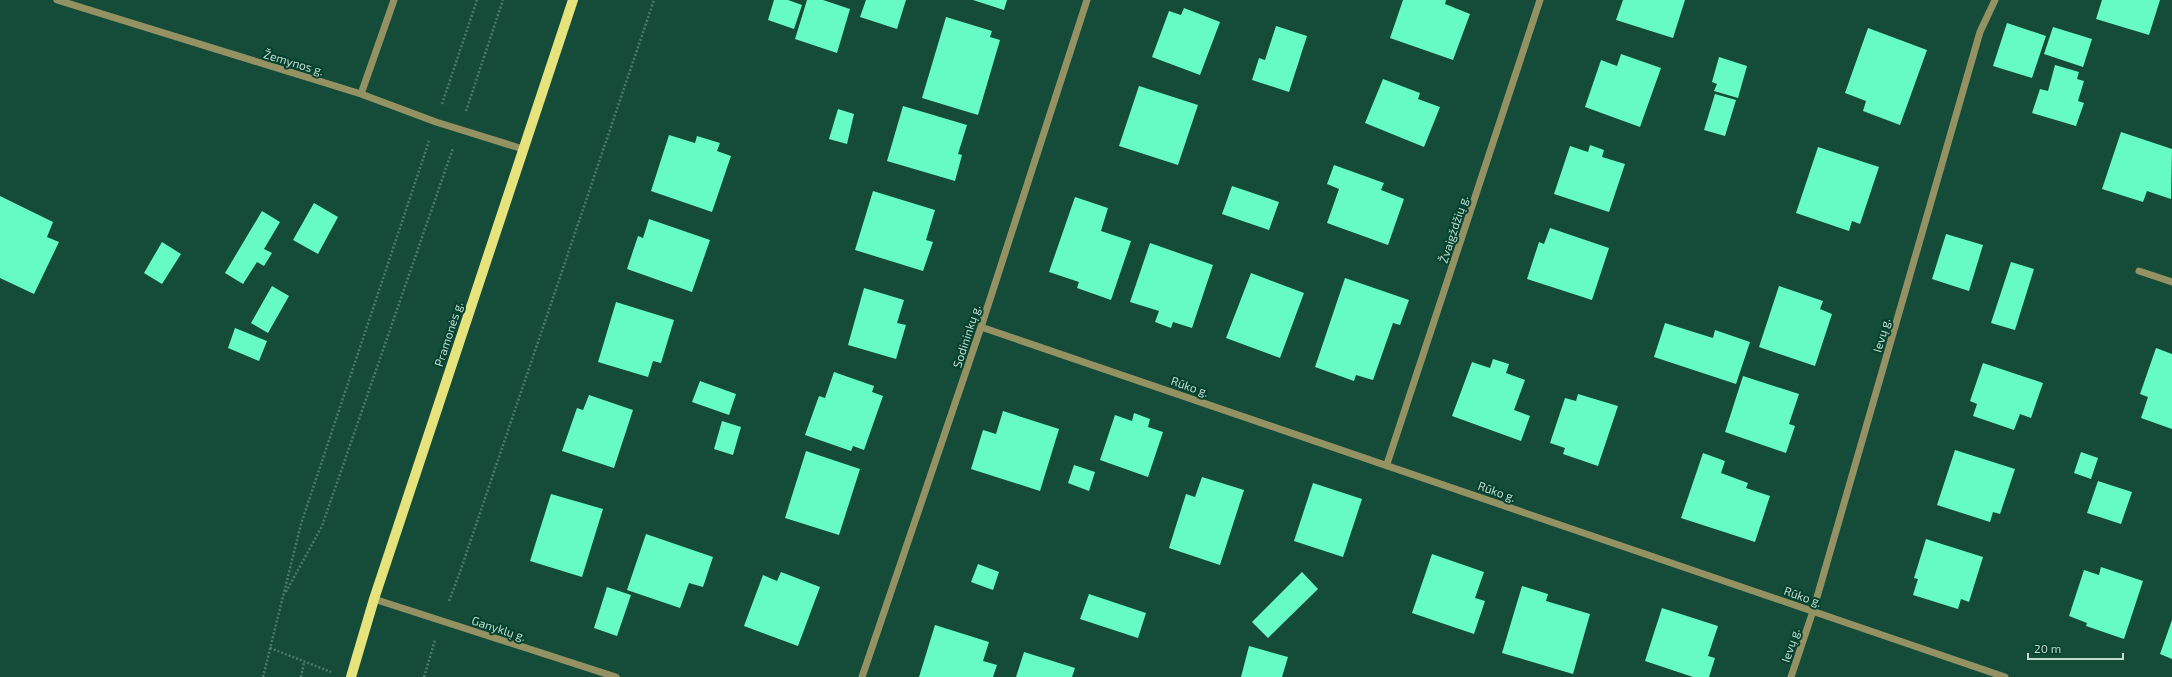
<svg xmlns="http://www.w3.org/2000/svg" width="2172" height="677" font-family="'Exo 2',sans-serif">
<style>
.building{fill:#66fac6}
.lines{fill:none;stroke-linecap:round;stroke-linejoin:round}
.path{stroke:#4c7a69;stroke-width:2.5;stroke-dasharray:2 2;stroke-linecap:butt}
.minor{stroke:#949263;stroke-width:7}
.major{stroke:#e6e27c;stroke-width:10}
.labels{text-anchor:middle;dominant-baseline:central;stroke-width:4;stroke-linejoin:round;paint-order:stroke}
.street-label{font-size:12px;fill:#c2dcd0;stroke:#05412f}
</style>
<rect width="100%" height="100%" fill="#154c39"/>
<!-- building -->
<path class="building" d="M774,0h14l14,5 -8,24 -26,-9z
M807,0h16l27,9 -13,44 -42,-14z
M866,0h40l-9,29 -37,-12z
M973,0h34l-3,10z
M1403,0h43l-1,4 25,10 -17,46 -63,-22z
M1623,0h62l-12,38 -57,-18z
M2102,0h58l-11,35 -53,-16z
M1184,8l36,14 -20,53 -48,-18 17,-46 12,4z
M946,17l46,14 -2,6 10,3 -22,75 -56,-17z
M2007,23l39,13 -14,42 -39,-12z
M1276,26l31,10 -18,56 -37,-12 7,-22 6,2z
M2053,27l39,12 -9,28 -39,-13z
M1868,28l59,22 -27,75 -37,-14 3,-10 -21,-8z
M1621,54l40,14 -21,59 -55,-20 16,-47 16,6z
M1719,57l28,9 -9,32 -24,-7 3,-7 -5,-2z
M2055,65l24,7 -2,7 7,2 -6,20 6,2 -8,23 -44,-13 8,-24 8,2z
M1383,79l37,14 -2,6 22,8 -16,40 -59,-24z
M1139,86l59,19 -20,60 -59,-19z
M1715,94l21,6 -11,36 -21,-6z
M903,106l64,19 -9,29 4,1 -7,26 -68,-20z
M838,109l16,5 -7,30 -18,-5z
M2121,132l51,17 -1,50 -24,-8 -4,11 -41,-13z
M669,135l26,8 2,-7 23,7 -3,8 14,5 -19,56 -61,-21z
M1590,145l14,5 -2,7 23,7 -16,48 -55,-18 16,-48 18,6z
M1818,147l61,20 -19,57 -8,-3 -3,10 -53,-18z
M1334,165l50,18 -3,7 23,9 -16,46 -61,-22 12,-34 -12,-5z
M1232,186l47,16 -10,28 -47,-16z
M873,191l62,19 -9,30 7,2 -10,29 -68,-21z
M0,196l53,26 -6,15 12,5 -25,52 -34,-16z
M1075,197l33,11 -7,23 30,10 -20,59 -34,-12 2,-6 -30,-10z
M314,203l24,14 -20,37 -25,-14z
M262,211l18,11 -16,27 8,4 -8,13 -7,-4 -14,22 -18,-11z
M649,219l61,21 -18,52 -65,-23 11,-33 5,2z
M1550,228l59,20 -17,52 -65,-21 12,-37 5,2z
M1946,234l37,11 -14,46 -37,-12z
M162,242l19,12 -19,30 -18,-11z
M1150,243l63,22 -21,63 -19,-6 -2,6 -16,-6 4,-11 -29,-9z
M2011,262l23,7 -19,61 -24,-7z
M1251,273l53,20 -24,65 -54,-20z
M1345,278l64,22 -9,25 -7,-2 -20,57 -17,-5 -2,6 -39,-14z
M272,286l17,10 -21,37 -17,-10z
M1779,286l44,15 -3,8 12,5 -17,52 -56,-19z
M864,288l40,12 -7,23 9,2 -10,34 -48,-14z
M616,302l58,18 -13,43 -8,-2 -5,16 -50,-15z
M1665,323l48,15 2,-8 35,12 -14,42 -82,-27z
M235,328l32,13 -8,20 -31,-13z
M2156,348l16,6v75l-31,-11 7,-21 -8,-3z
M1493,359l16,5 -3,9 19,7 -11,30 16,6 -9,25 -69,-25 20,-54 18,6z
M1983,363l60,20 -12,35 -11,-4 -6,16 -41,-14 4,-12 -7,-3z
M834,372l40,14 -2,6 11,4 -19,54 -11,-4 -2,5 -46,-16 14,-39 6,2z
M1743,376l56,18 -10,30 6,2 -9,27 -61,-21z
M700,381l36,13 -7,21 -37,-13z
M1578,394l40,12 -20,60 -35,-12 2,-6 -15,-5 15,-45 11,3z
M589,395l44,15 -19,58 -52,-17 15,-43 6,2z
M1003,411l56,18 -19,62 -69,-22 12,-39 13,4z
M1134,413l16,6 -2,8 15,5 -15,45 -48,-17 15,-45 17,6z
M722,421l19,6 -8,28 -19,-6z
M1955,450l60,19 -15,45 -7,-2 -3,10 -53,-17z
M806,451l54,18 -21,66 -54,-17z
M2081,452l17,6 -7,21 -17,-6z
M1703,453l22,8 -4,12 27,10 -2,5 24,8 -15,46 -74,-24z
M1074,465l21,7 -6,19 -21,-8z
M1202,477l42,13 -24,75 -51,-17 17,-54 9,3z
M2098,481l34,11 -11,32 -34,-11z
M1313,483l49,16 -19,58 -49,-16z
M551,494l52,15 -21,68 -52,-16z
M646,534l67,23 -10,30 -14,-4 -9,25 -53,-18z
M1926,539l57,18 -14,45 -8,-3 -3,10 -45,-14 5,-16 -4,-1z
M1432,554l52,18 -9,26 10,3 -11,33 -62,-21z
M978,564l21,8 -6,18 -22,-8z
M2101,567l42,14 -19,58 -38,-13 1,-3 -18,-7 15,-46 15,5z
M781,572l39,15 -22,59 -54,-20 19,-51 14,6z
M1302,572l16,17 -50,49 -16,-16z
M1522,586l26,8 -2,7 44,13 -17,60 -71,-21z
M607,587l24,8 -14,41 -23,-8z
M1089,594l57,19 -8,25 -58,-19z
M1662,608l56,18 -10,30 7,2 -6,19h-16l-48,-16z
M2172,620v39l-12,-5z
M935,625l54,17 -6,19 14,4 -4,12h-74z
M1249,646l39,11 -6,20h-41z
M1024,652l51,16 -3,9h-56z"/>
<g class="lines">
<!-- path -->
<path class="path" d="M442,104l35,-104
M466,111l37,-111
M286,592l36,-66 131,-378
M449,601l11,-29 194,-572
M270,648l61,24
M263,677l38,-153 128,-383
M301,677l3,-15
M424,677l11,-37"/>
<!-- minor -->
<path class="minor" d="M57,0l304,94 75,28 87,27
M361,94l33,-94
M2139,271l33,11
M981,327l1024,350
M1387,464l153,-464
M374,599l242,78
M862,677l119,-350 106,-327
M1791,677l22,-66 167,-579 15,-32"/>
<!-- major -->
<path class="major" d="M351,677l23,-78 199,-599"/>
</g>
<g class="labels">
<!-- street labels -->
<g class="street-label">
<text transform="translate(294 62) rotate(17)">Žemynos g.</text>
<text transform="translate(1453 229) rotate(-72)">Žvaigždžių g.</text>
<text transform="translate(448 334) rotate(-72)">Pramonės g.</text>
<text transform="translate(1881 335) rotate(-74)">Ievų g.</text>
<text transform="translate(966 336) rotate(-72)">Sodininkų g.</text>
<text transform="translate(1190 386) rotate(19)">Rūko g.</text>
<text transform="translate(1497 491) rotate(19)">Rūko g.</text>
<text transform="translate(1803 596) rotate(19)">Rūko g.</text>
<text transform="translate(499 628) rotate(18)">Ganyklų g.</text>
<text transform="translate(1790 645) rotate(-72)">Ievų g.</text>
</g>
</g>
<!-- scale -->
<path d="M2028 653v6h95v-6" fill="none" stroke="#c2dcd0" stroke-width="2"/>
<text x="2034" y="653" font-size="12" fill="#c2dcd0" stroke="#05412f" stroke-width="3" paint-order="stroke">20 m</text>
</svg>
